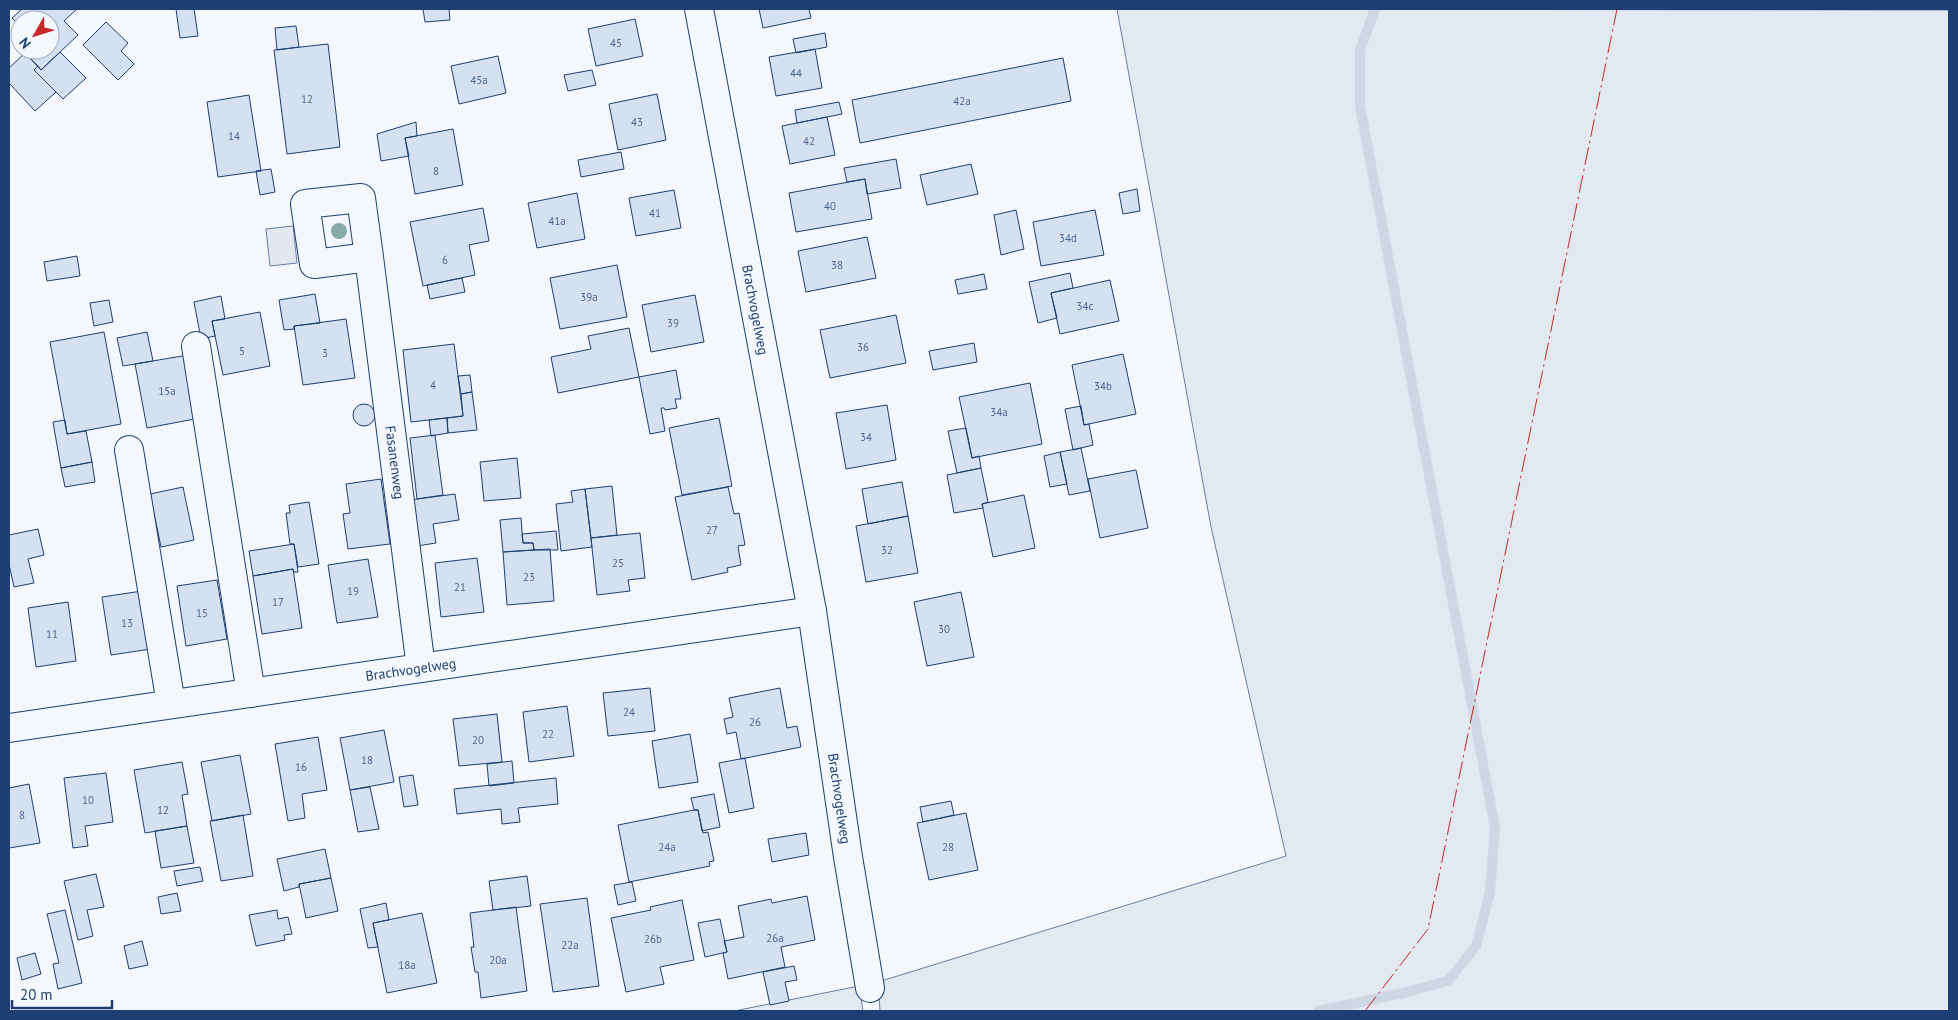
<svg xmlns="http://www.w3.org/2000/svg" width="1958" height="1020" font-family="'PT Sans',sans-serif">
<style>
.green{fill:#e3e9f0;stroke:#687fa3}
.parking{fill:#e3e8f0;stroke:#687fa3}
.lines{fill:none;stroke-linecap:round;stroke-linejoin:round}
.stream{stroke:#cfd7e4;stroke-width:10}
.building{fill:#d5e0f0;stroke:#1d3f73}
.minor-casing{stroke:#1d3f73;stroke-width:30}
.minor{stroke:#f4f7fb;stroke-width:28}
.power{stroke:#c62828;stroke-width:1;stroke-dasharray:18 4 2.5 4;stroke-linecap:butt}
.tree{fill:#86aba6}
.labels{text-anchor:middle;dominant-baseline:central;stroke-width:4;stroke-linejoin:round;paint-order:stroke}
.number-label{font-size:11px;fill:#4b6792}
.street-label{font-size:14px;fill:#1d3f73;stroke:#f4f7fb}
</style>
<rect width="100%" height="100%" fill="#f4f7fb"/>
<!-- green -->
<path class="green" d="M1117,9l832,1v1001h-1069l-2,-29 408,-126 -75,-329z
M859,986l4,25h-129z"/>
<!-- parking -->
<path class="parking" d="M293,226l4,37 -27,3 -4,-37z"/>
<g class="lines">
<!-- stream -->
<path class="stream" d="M1318,1011l89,-19 41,-11 28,-35 14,-54 5,-64 -135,-722v-56l15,-41"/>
</g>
<!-- building -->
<path class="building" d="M22,9h55l-13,12 14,14 -37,35 -16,-17 3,-3h22v-30h-30v6l-8,-8z
M176,9h18l4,27 -18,2z
M423,9h26l1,11 -25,2z
M759,9h50l2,9 -48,10z
M635,19l8,37 -47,10 -8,-37z
M106,22l22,21 -7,8 13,13 -16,16 -35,-35z
M296,26l3,21 -22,3 -2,-22z
M825,33l2,14 -31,6 -3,-14z
M328,44l12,103 -53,7 -13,-104z
M815,49l7,39 -46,8 -7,-39z
M60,52l26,26 -23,21 -29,-29 4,-4 3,4z
M25,53l13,13 -4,4 22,22 -21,19 -26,-28v-15z
M498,56l8,37 -47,11 -8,-38z
M1063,58l8,43 -211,42 -8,-43z
M592,70l4,15 -28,6 -4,-16z
M657,94l9,46 -48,10 -9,-46z
M249,95l12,76 -43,6 -11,-75z
M839,102l3,12 -45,9 -2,-13z
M827,117l8,38 -45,9 -8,-38z
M416,122l1,14 -12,2 4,18 -28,5 -4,-27z
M453,129l10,56 -48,9 -10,-56z
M621,152l3,17 -43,8 -3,-17z
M896,159l5,29 -34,6 -2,-15 -18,3 -3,-14z
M971,164l7,30 -51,11 -7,-30z
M271,169l4,23 -15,3 -4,-24z
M865,179l7,40 -76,13 -7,-39z
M1137,189l3,22 -17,3 -4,-21z
M674,190l7,38 -45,8 -7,-38z
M577,193l8,46 -48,9 -9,-45z
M483,208l6,33 -20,4 6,30 -52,11 -13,-64z
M1016,210l8,39 -23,6 -7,-40z
M1095,210l9,45 -63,11 -8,-44z
M867,237l9,41 -70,14 -8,-41z
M77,256l3,20 -33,5 -3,-19z
M617,265l10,52 -67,12 -10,-51z
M1070,273l3,15 -22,5 6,25 -19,5 -9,-41z
M984,274l3,15 -29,5 -3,-14z
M462,278l3,14 -35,7 -3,-14z
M1110,280l9,41 -59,13 -9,-41z
M315,294l5,29 -26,3v3l-10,1 -5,-30z
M695,295l9,47 -53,10 -9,-47z
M221,296l4,23 -13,2 3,15 -14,3 -7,-37z
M109,300l4,22 -19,4 -4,-23z
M260,312l10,54 -47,9 -11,-54z
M896,315l10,48 -76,15 -10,-48z
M346,319l9,59 -52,7 -9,-59z
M629,328l10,49 -81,16 -7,-36 40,-8 -3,-13z
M104,332l17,92 -54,10 -17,-92z
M147,332l6,29 -30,5 -6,-28z
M974,343l3,19 -44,8 -4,-19z
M454,344l9,72 -52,6 -8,-72z
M1123,354l13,60 -52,11 -12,-60z
M188,355l12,63 -53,10 -12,-64z
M676,370l5,29h-6l2,9 -12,2 -1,-2h-3l4,23 -15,3 -11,-57z
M470,375l2,17 -11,2 -3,-18z
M1030,383l12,61 -70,14 -13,-61z
M472,392l5,38 -29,3 -1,-15 16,-2 -2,-22z
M353 415a11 11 0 1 1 22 0a11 11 0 1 1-22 0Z
M887,405l9,55 -50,9 -10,-56z
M1081,406l3,19 5,-1 4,21 -20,5 -8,-41z
M447,418l1,15 -17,3 -2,-16z
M719,418l13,68 -50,9 -13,-67z
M65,420l2,14 19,-3 6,31 -31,6 -8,-46z
M966,428l6,30 7,-2 2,12 -24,5 -9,-42z
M435,435l8,60 -26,4 -7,-61z
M1081,448l9,43 -21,4 -9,-43z
M1060,452l7,32 -17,3 -6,-31z
M517,458l4,40 -37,3 -4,-39z
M92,462l3,20 -30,5 -4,-19z
M981,468l7,34 -6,2 1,4 -29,5 -7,-38z
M1136,470l12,58 -48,10 -12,-59z
M381,479l9,65 -42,5 -5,-35 7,-1 -4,-29z
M902,482l6,34 -40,8 -6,-35z
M612,486l5,49 -26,3 -6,-49z
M183,487l11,53 -33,7 -11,-53z
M728,487l6,27 5,-1 6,32 -7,1 3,19 -14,3 1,4 -36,8 -17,-83z
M585,489l7,58 -31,4 -5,-47 17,-2 -2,-11z
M455,494l4,26 -26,4 3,19 -19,3 -7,-46z
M1024,495l11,53 -42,9 -11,-53z
M309,502l10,62 -21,3 -4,-23h-4l-4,-31h4l-1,-8z
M908,516l10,57 -52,9 -10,-56z
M521,518l2,25h10l1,7 -31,2 -3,-32z
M38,529l6,26 -16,4 6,24 -20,4 -5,-23v-29z
M556,531l2,19h-24l-1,-7h-10l-1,-9z
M640,533l5,45 -17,2 2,11 -33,4 -6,-57z
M294,544l4,28h-4l-1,-3 -40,7 -4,-25z
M550,549l4,52 -47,4 -4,-53z
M477,558l7,54 -43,5 -6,-54z
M368,559l10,58 -41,6 -9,-58z
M293,569l9,59 -40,6 -9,-58z
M217,580l10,59 -41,7 -9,-60z
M142,591l9,58 -40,6 -9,-58z
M961,592l13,65 -47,9 -13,-64z
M68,602l8,59 -40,6 -8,-59z
M650,688l5,43 -47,5 -5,-43z
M780,688l7,40 10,-2 4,21 -60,12 -5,-27 -9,2 -3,-15 9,-2 -4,-19z
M567,706l7,50 -45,6 -6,-50z
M497,714l5,48 -43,4 -6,-47z
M384,730l10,52 -44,8 -10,-52z
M690,734l8,48 -39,6 -7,-47z
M318,737l9,53 -25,4 3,24 -17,3 -13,-77z
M240,755l11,59 -39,7 -11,-59z
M745,758l9,50 -25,5 -10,-50z
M512,761l2,22 -25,3 -2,-22z
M182,762l6,32 -6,1 5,31 -42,7 -11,-63z
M106,773l7,49 -28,4 3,20 -15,2 -9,-70z
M413,775l5,30 -14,2 -5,-30z
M556,778l2,26 -40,4 2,14 -18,2 -1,-15 -44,5 -3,-25z
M29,784l11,59 -31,5v-60z
M370,787l9,42 -21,3 -8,-42z
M714,794l6,33 -18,4 -4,-21h-4l-3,-12z
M951,801l3,14 -31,7 -3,-15z
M694,810h4l5,23 5,-1 6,29 -5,1 1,4 -81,16 -11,-57z
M966,813l12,57 -49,10 -12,-57z
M243,815l10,61 -32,5 -11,-60z
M187,826l7,37 -33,5 -6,-37z
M806,833l3,22 -37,7 -4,-23z
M325,849l6,29 -32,6v3l-15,4 -7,-32z
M200,867l3,14 -26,5 -3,-15z
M96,874l8,33 -17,3 6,26 -15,4 -14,-59z
M527,876l4,30 -38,4 -4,-29z
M331,878l7,33 -32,7 -7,-34z
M632,882l4,19 -18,4 -4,-20z
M177,893l4,18 -20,3 -3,-17z
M807,896l8,44 -34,7 4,20 -57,12 -5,-26 4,-1 -3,-11 20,-4 -6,-31 33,-7 1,4z
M587,898l12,88 -46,6 -13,-88z
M682,900l12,60 -34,7 4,17 -38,8 -15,-74 40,-8 -1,-3z
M386,903l3,17 -16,3 5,24 -10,1 -8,-39z
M516,907l11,84 -46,7 -3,-26h-3l-4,-25h3l-4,-34z
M65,910l17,73 -24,6 -5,-25 6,-1 -12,-49z
M277,910l1,9 10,-2 4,17 -8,1 1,5 -29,6 -7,-31z
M422,913l15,70 -50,10 -14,-70z
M720,919l7,33 -22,5 -7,-34z
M142,941l6,24 -19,4 -5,-23z
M35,953l6,21 -19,6 -5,-22z
M794,966l3,14 -12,2 4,19 -19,4 -7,-33z"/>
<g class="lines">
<defs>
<g id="minor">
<path id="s1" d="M699,9l113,602 36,246 22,131"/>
<path id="s2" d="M369,257l-55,7 -9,-60 56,-6 8,59 52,411"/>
<path d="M196,346l55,347"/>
<path d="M129,450l42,254"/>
<path id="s3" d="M9,728l803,-117"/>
</g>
</defs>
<!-- minor casing -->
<use href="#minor" class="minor-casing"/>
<!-- minor -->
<use href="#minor" class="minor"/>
<!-- power -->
<path class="power" d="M1365,1011l63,-82 189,-920"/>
</g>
<!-- trees -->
<circle class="tree" cx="339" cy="231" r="8"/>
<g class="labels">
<!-- number labels -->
<g class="number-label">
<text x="616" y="43">45</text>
<text x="796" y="73">44</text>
<text x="479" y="80">45a</text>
<text x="307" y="99">12</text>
<text x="962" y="101">42a</text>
<text x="637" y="122">43</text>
<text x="234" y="136">14</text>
<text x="809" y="141">42</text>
<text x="436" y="171">8</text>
<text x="830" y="206">40</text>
<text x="655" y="213">41</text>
<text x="557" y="221">41a</text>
<text x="1068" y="238">34d</text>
<text x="445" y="260">6</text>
<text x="837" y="265">38</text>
<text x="589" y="297">39a</text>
<text x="1085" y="306">34c</text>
<text x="673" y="323">39</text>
<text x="863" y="347">36</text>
<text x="242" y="351">5</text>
<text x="325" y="353">3</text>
<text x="433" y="385">4</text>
<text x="1103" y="386">34b</text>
<text x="167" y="391">15a</text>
<text x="999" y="412">34a</text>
<text x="866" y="437">34</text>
<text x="712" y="530">27</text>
<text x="887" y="550">32</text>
<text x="618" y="563">25</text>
<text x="529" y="577">23</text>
<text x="460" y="587">21</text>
<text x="353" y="591">19</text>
<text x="278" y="602">17</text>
<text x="202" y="613">15</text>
<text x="127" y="623">13</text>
<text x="944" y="629">30</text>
<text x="52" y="634">11</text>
<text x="629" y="712">24</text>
<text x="755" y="722">26</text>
<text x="548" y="734">22</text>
<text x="478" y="740">20</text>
<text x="367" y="760">18</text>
<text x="301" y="767">16</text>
<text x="88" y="800">10</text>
<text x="163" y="810">12</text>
<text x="22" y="815">8</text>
<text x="667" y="847">24a</text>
<text x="948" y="847">28</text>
<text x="775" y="938">26a</text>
<text x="653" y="939">26b</text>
<text x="570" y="945">22a</text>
<text x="498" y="960">20a</text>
<text x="407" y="965">18a</text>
</g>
<!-- street labels -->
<g class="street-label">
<text stroke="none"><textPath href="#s1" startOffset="306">Brachvogelweg</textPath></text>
<text stroke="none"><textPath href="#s2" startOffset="439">Fasanenweg</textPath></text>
<text stroke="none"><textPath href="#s3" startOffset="406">Brachvogelweg</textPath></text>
<text stroke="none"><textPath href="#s1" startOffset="802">Brachvogelweg</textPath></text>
</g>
</g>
<!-- border -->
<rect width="1958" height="1020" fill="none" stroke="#1d3f73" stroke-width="20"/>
<!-- north arrow -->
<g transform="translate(35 35) rotate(231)"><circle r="24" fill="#f4f7fb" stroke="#9eadc5"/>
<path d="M0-4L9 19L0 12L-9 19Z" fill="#c62828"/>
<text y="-8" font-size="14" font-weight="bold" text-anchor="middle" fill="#1d3f73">N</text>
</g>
<!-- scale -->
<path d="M12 1000v8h100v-8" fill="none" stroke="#1d3f73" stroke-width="2.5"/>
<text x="20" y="1000" font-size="15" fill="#1d3f73" stroke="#f4f7fb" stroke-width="4" paint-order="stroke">20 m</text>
</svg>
